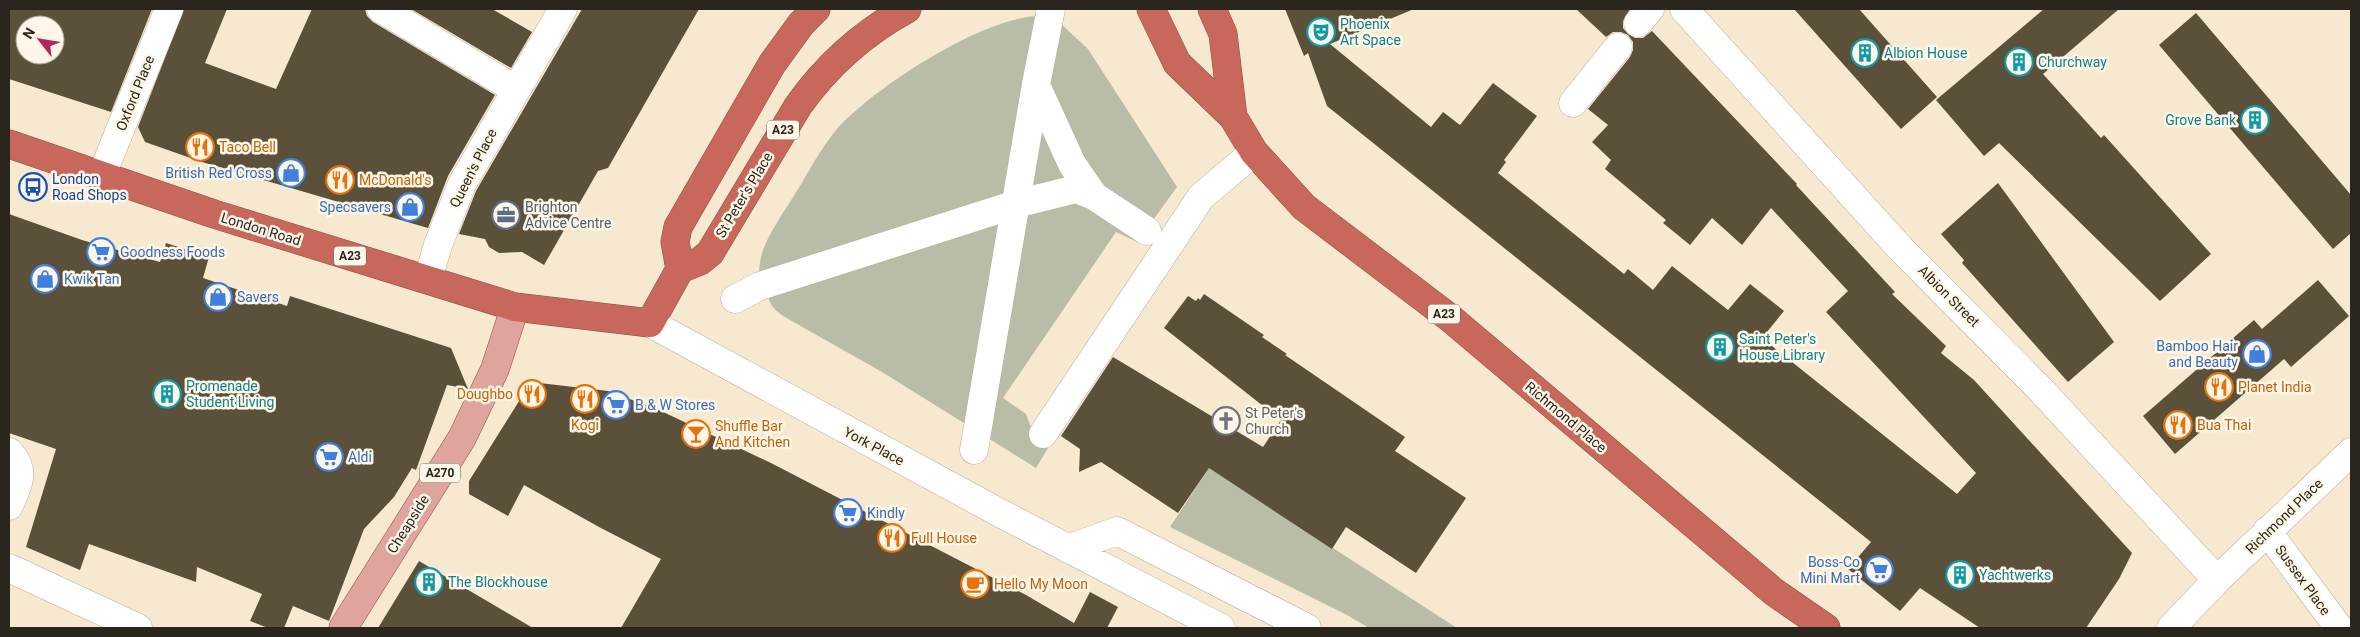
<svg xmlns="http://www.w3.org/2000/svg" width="2360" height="637" font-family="Roboto,sans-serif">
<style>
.green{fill:#b9bca7}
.building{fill:#5b503a;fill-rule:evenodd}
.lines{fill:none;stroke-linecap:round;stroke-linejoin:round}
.minor-casing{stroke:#bbae97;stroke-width:29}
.major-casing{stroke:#915046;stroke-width:29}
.highway-casing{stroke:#915046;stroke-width:29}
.minor{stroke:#fff;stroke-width:28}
.major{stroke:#dea49d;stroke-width:28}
.highway{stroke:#c8675c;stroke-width:28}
.labels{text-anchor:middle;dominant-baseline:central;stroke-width:5;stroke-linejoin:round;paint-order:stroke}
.shield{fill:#fef7e8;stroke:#6a655a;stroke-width:1}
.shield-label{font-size:12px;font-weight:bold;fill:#2b261d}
.culture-label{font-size:14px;fill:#0d838f;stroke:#fef7e8;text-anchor:start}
.street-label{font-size:14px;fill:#2b261d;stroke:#fef7e8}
.food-label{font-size:14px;fill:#c56008;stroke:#fef7e8;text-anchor:start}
.shop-label{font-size:14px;fill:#366cbe;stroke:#fef7e8;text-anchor:start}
.transit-label{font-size:14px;fill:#164399;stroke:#fef7e8;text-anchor:start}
.service-label{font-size:14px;fill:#4e5e75;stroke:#fef7e8;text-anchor:start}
.worship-label{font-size:14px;fill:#5b616d;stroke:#fef7e8;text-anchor:start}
</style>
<rect width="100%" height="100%" fill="#f6e9d0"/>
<!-- green -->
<path class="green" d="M1042,16l18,7 28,26 89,138 -40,55 -21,-10 -113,166 23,16 11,29 11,5 -12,20 -154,-96 -99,-56c-15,-11 -15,-17 -16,-35l-8,-5c0,-9 1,-17 4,-26 7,-19 21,-38 32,-56 17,-27 32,-59 57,-80 39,-36 136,-99 190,-98z
M1209,468l248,160h-88l-22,-13 -177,-88z"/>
<!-- building -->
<path class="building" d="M9,9h143l-41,103 -102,-33zM25,25h30v30h-30z
M184,9h43l-22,54 71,26 36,-80h53l2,7 6,6 122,73 -47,81 -20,52 -226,-66 -57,-20 -7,-15z
M411,9h81l40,23 -21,36z
M582,9h117l-91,159 -10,3 -54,94 -22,-13 -23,1 -10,-6 -4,-8 -26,-5 17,-43z
M1285,9h129l-84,35 101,83 12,-15 17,13 33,-42 44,33 -33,44 2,2 -8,11 126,101 4,-5 25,21 19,-24 56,44 22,-26 34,27 -22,27 195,156 19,-21 -150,-161 22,-21 -77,-83 -29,37 -30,-27 -22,27 -27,-22 3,-3 -61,-51 6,-9 -19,-18 16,-17 -20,-16 42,-52 3,-7v-8l-5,-7 -7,-3h-8l-7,5 -30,-28h54l-7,12v7l5,6 7,4h8l9,-7 145,153 -1,1 99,107 -3,2 54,52 -5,7 33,27 158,173 -13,26 -33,49h-106l-60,-40 -20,23 -52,-42 23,-27 -544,-436 -19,-53 -4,3z
M1794,9h65l78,88 -36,32z
M2044,9h75l-76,65 58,64 3,-3 107,119 -51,47 -161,-158 -15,13 -48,-56z
M2196,13l155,182v38l-18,16 -174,-204z
M1998,183l116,159 -46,40 -106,-119 2,-3 -23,-26z
M9,214l73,26 78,22 6,-19 43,14 -6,21 84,28 3,-10 161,52 17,41 -21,-4 -31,85 -4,-2 -18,29 -30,32 -35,92 -36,-15 -9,22h-16l-18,-7 12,-27 -65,-27 -1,15 -107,-38 -9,26 -54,-23 30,-98 -47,-16z
M2318,280l31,36 -58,51 -7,-8 -109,95 -32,-38 111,-96 8,9z
M1204,294l60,41 -2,2 25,17 -2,1 120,82 -10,14 71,47 -50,75 -70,-46 -14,22 -123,-81 -31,45 -77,-51 -22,10 1,-23 -19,-13 52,-79 150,90 18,-27 -117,-92 24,-32 8,5 2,-3 2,2z
M531,382l77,9 51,19 112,53 255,132 48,28 16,-31 28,15 -11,21h-486l40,-69 -62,-32 -75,-42 -16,31 -39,-22v-13z
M419,561l114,67h-155z"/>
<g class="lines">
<defs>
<path id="minor" d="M381,9l134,80
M1684,9l216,239 140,141 177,191
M1638,23l12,-14
M1036,85l36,79 22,32 53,35
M1573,103l45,-56
M101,177l68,-168
M428,279l10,-34 24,-61 101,-175
M735,299l25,-13 256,-82 60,-15 18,7
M650,323l350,190 221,115
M1043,434l158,-237 53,-45
M974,450l62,-366 15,-75
M9,452c18,19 9,33 0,54
M2267,531l72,97
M1068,549l49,-18 190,97
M9,568l129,60
M2171,628l46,-48 134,-128"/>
<path id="major" d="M343,628l119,-190 33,-69 20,-62"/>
<path id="highway" d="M1151,9l26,54 56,54 21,35 50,55 146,111 324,274 52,36
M1212,9l11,25 10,83
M9,144l205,70 301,93 135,16 30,-54 20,-8 10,-8 88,-147c29,-41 65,-73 109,-97
M680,269l-5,-27 3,-15 94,-163 29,-40 15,-15"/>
</defs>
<!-- minor casing -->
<use href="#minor" class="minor-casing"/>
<!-- major casing -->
<use href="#major" class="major-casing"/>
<!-- highway casing -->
<use href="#highway" class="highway-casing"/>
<!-- minor -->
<use href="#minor" class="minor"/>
<!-- major -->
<use href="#major" class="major"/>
<!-- highway -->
<use href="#highway" class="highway"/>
</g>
<!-- icons -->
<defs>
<symbol id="theatre-ring" viewBox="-11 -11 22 22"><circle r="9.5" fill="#fef7e8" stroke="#0f9aa8" stroke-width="1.5"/><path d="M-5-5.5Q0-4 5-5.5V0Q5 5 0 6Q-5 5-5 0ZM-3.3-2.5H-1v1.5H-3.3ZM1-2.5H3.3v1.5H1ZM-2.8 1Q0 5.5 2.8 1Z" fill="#0f9aa8"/></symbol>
<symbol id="building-ring" viewBox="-11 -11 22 22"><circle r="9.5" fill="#fef7e8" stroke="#0f9aa8" stroke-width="1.5"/><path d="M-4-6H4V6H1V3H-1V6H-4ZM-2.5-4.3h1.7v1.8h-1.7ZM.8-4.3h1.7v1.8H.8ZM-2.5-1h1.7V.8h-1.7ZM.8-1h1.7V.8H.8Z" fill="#0f9aa8"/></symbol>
<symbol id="restaurant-ring" viewBox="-11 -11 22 22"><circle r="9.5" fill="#fef7e8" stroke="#e8710a" stroke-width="1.5"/><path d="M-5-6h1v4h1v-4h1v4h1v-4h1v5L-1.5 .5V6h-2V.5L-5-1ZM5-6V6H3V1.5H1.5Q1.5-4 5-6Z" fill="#e8710a"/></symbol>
<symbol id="shop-ring" viewBox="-11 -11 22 22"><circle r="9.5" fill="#fef7e8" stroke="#3f7fe0" stroke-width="1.5"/><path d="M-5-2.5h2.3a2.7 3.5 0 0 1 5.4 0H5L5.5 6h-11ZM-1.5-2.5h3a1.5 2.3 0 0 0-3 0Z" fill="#3f7fe0"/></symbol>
<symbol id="bus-ring" viewBox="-11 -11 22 22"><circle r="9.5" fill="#fef7e8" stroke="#1a4fb4" stroke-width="1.5"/><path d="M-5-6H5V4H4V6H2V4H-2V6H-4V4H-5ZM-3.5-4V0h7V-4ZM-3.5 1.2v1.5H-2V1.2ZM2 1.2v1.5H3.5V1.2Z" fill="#1a4fb4"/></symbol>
<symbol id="office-ring" viewBox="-11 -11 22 22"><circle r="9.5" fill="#fef7e8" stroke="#5c6f8a" stroke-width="1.5"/><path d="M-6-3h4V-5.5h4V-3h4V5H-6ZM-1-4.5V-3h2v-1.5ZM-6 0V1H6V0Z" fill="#5c6f8a"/></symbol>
<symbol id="supermarket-ring" viewBox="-11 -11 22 22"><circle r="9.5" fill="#fef7e8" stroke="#3f7fe0" stroke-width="1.5"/><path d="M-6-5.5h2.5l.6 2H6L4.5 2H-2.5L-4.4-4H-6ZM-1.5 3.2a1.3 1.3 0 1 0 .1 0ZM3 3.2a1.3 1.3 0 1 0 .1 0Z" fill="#3f7fe0"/></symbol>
<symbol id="church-ring" viewBox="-11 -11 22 22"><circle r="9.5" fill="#fef7e8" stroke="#6b7280" stroke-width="1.5"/><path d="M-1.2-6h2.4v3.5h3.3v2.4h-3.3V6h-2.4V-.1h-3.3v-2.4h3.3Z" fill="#6b7280"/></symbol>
<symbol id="bar-ring" viewBox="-11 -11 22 22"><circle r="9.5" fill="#fef7e8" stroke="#e8710a" stroke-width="1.5"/><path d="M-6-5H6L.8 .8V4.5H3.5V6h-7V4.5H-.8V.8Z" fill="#e8710a"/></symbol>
<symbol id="cafe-ring" viewBox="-11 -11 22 22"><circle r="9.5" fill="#fef7e8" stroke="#e8710a" stroke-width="1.5"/><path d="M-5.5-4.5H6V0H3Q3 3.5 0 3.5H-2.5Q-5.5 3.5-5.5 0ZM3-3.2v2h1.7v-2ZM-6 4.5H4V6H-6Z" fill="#e8710a"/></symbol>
</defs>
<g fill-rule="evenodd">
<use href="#theatre-ring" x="1305" y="16" width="32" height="32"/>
<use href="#building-ring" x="1849" y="37" width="32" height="32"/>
<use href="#building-ring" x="2003" y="46" width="32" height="32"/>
<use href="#building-ring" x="2239" y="104" width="32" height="32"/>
<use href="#restaurant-ring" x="184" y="131" width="32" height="32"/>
<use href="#shop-ring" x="275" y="157" width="32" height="32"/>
<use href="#restaurant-ring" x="324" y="164" width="32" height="32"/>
<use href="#bus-ring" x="17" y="171" width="32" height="32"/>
<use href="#shop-ring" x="394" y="191" width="32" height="32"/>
<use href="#office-ring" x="490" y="199" width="32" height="32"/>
<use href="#supermarket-ring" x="85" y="236" width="32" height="32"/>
<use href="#shop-ring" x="29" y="263" width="32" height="32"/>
<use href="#shop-ring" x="202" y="281" width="32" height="32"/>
<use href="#building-ring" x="1704" y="331" width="32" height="32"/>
<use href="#shop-ring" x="2241" y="338" width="32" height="32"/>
<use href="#restaurant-ring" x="2203" y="371" width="32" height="32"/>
<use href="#building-ring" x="151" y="378" width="32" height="32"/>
<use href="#restaurant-ring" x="516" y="378" width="32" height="32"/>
<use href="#restaurant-ring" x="569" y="383" width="32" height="32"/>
<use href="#supermarket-ring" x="600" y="389" width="32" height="32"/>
<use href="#church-ring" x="1210" y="405" width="32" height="32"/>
<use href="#restaurant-ring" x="2162" y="409" width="32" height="32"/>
<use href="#bar-ring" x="680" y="418" width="32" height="32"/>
<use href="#supermarket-ring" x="313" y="441" width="32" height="32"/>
<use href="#supermarket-ring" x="832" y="497" width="32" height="32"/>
<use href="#restaurant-ring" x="876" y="522" width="32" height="32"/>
<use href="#supermarket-ring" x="1863" y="554" width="32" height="32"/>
<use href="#building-ring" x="1944" y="559" width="32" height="32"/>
<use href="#building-ring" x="413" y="566" width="32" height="32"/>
<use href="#cafe-ring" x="959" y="568" width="32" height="32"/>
</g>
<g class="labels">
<!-- shield labels -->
<g class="shield">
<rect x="767" y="120.5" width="32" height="19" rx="4"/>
<rect x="334" y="246.5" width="32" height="19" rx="4"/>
<rect x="1428" y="304.5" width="32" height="19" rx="4"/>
<rect x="420" y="463.5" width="40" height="19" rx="4"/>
</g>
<g class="shield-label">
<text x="783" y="130">A23</text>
<text x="350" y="256">A23</text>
<text x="1444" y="314">A23</text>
<text x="440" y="473">A270</text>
</g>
<!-- culture labels -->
<g class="culture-label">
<text x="1340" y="24">Phoenix<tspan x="1340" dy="16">Art Space</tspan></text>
<text x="1884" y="53">Albion House</text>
<text x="2038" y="62">Churchway</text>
<text x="2236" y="120" text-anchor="end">Grove Bank</text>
<text x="1739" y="339">Saint Peter's<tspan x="1739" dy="16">House Library</tspan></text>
<text x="186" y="386">Promenade<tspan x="186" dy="16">Student Living</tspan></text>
<text x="1979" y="575">Yachtwerks</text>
<text x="448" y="582">The Blockhouse</text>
</g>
<!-- street labels -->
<g class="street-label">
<text transform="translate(135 93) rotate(-68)">Oxford Place</text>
<text transform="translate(473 168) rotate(-63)">Queen's Place</text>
<text transform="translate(744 195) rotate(-59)">St Peter's Place</text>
<text transform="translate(261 229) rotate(17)">London Road</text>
<text transform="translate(1949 296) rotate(45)">Albion Street</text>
<text transform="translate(1566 417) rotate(40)">Richmond Place</text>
<text transform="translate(874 446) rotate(28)">York Place</text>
<text transform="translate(2284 516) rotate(-44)">Richmond Place</text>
<text transform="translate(408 524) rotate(-58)">Cheapside</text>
<text transform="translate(2303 580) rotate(54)">Sussex Place</text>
</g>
<!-- food labels -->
<g class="food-label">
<text x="219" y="147">Taco Bell</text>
<text x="359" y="180">McDonald's</text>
<text x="2238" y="387">Planet India</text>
<text x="513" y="394" text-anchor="end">Doughbo</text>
<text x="585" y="425" text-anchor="middle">Kogi</text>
<text x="2197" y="425">Bua Thai</text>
<text x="715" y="426">Shuffle Bar<tspan x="715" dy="16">And Kitchen</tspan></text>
<text x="911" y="538">Full House</text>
<text x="994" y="584">Hello My Moon</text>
</g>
<!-- shop labels -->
<g class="shop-label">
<text x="272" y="173" text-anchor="end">British Red Cross</text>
<text x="391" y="207" text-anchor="end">Specsavers</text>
<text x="120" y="252">Goodness Foods</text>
<text x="64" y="279">Kwik Tan</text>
<text x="237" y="297">Savers</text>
<text x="2238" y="346" text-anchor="end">Bamboo Hair<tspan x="2238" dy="16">and Beauty</tspan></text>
<text x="635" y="405">B &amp; W Stores</text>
<text x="348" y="457">Aldi</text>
<text x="867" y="513">Kindly</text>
<text x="1860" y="562" text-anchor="end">Boss-Co<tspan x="1860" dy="16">Mini Mart</tspan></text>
</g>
<!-- transit labels -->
<g class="transit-label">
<text x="52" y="179">London<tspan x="52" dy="16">Road Shops</tspan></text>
</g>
<!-- service labels -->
<g class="service-label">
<text x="525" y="207">Brighton<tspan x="525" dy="16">Advice Centre</tspan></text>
</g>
<!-- worship labels -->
<g class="worship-label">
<text x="1245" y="413">St Peter's<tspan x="1245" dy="16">Church</tspan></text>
</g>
</g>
<!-- border -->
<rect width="2360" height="637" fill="none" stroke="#2b261d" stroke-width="20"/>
<!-- north arrow -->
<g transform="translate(40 40) rotate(301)"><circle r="24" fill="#fef7e8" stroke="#aaa397"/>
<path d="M0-4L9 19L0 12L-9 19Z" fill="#b4275d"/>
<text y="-8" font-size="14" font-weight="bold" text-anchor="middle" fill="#2b261d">N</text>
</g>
</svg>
